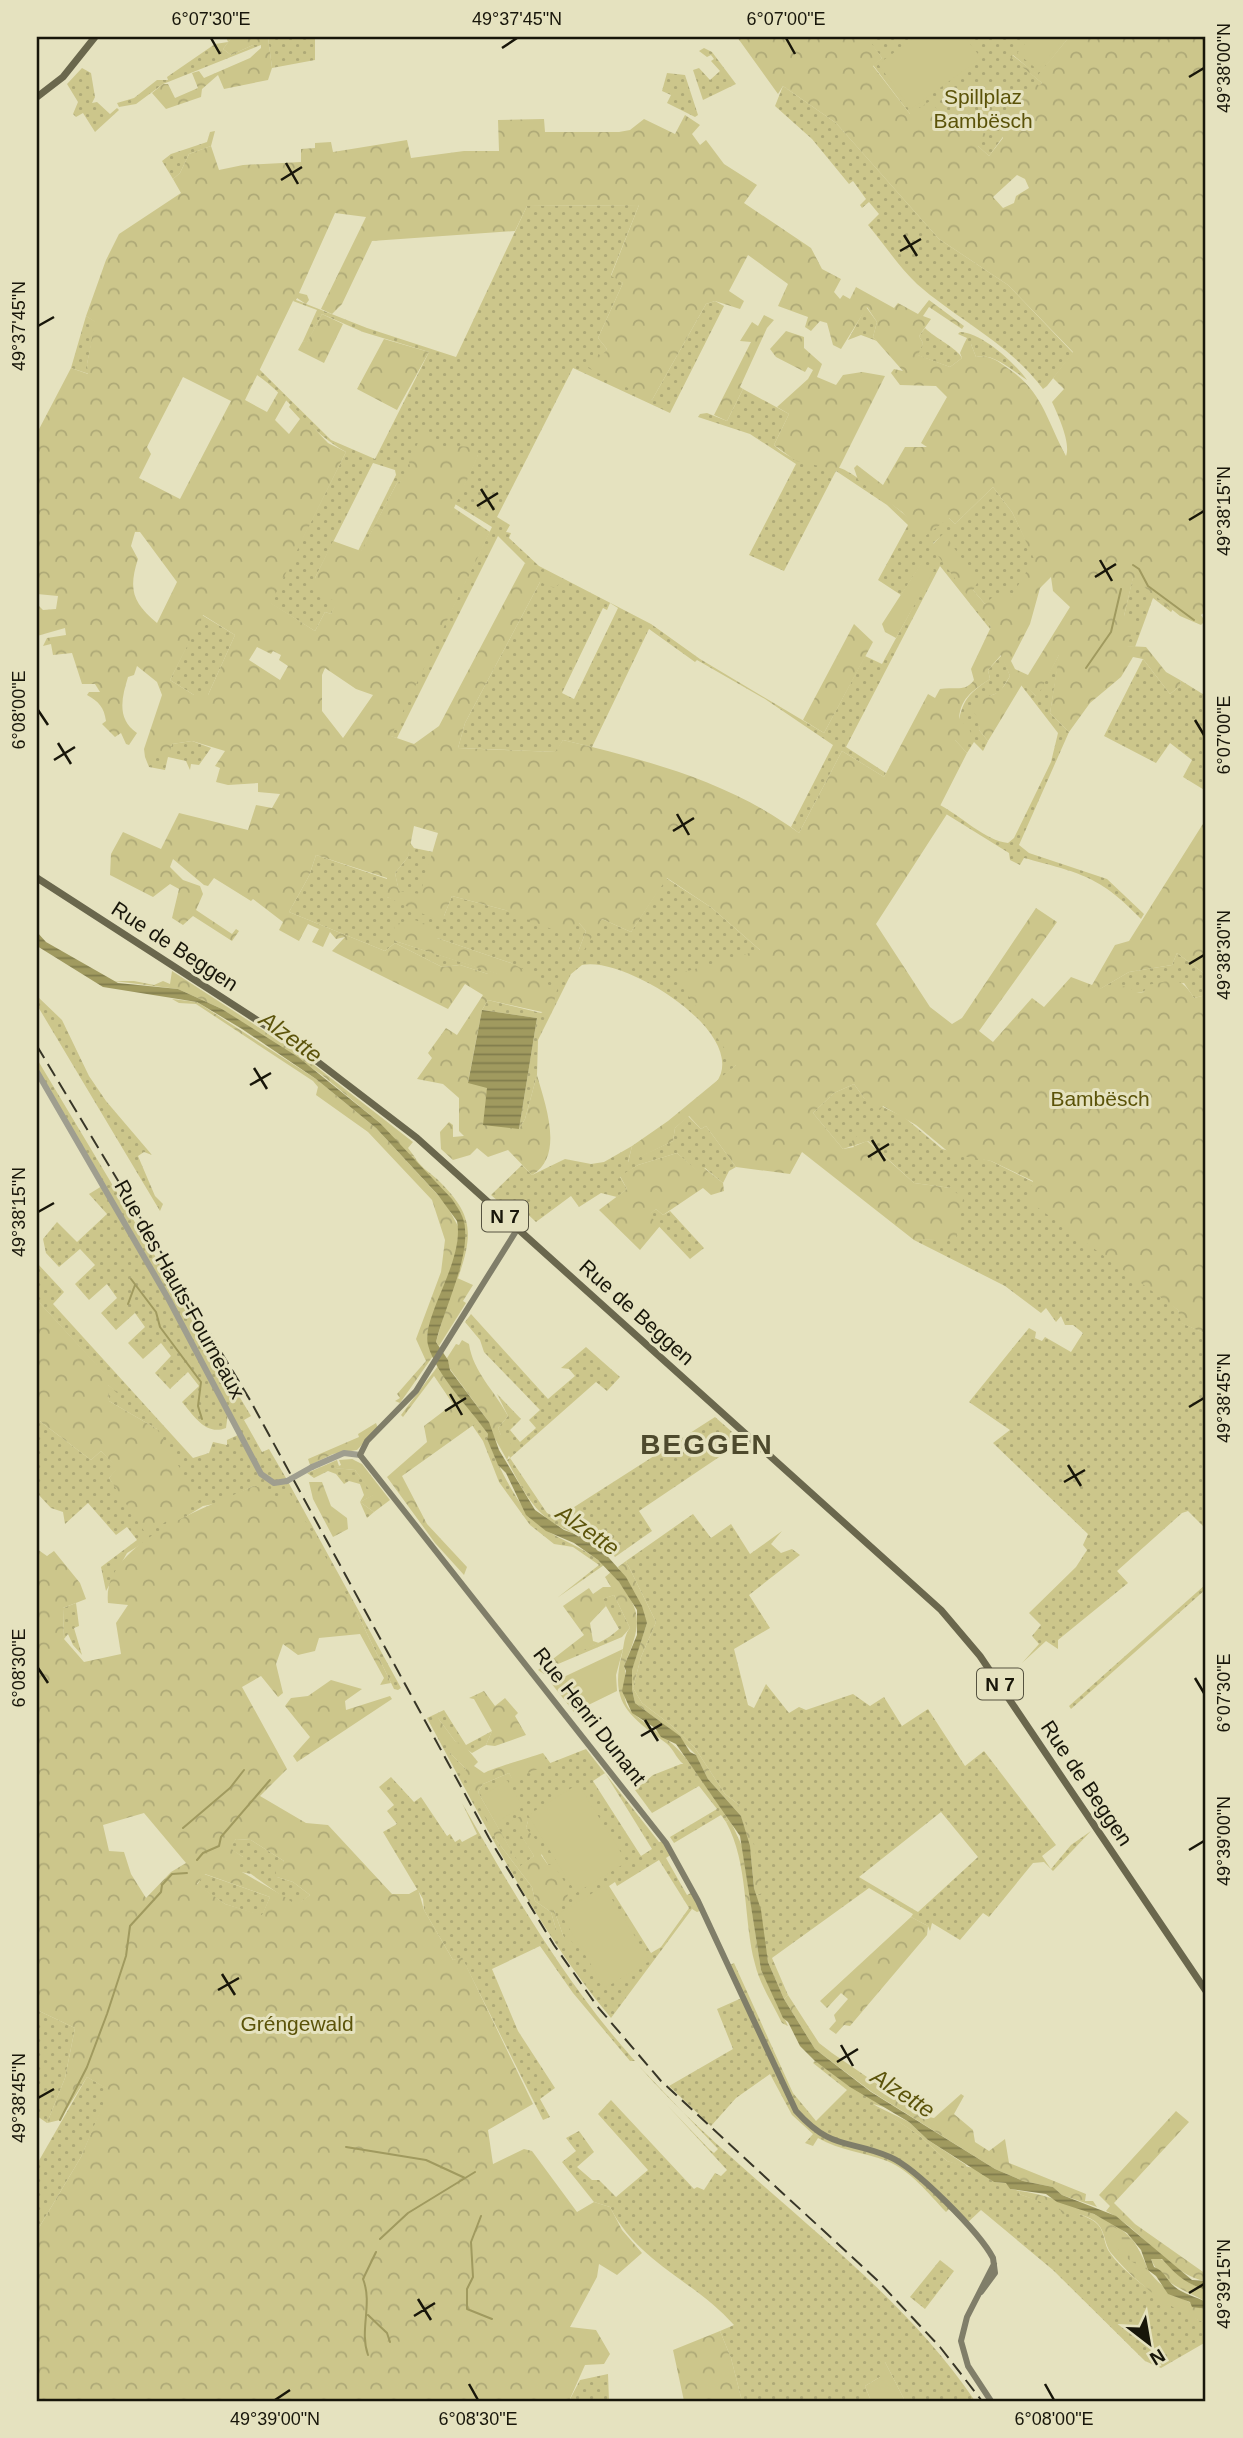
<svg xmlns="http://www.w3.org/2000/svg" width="1243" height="2438" font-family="Helvetica,sans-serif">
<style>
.green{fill:url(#green-dots);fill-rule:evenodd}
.forest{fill:url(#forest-crowns);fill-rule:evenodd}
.wetland{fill:url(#wetland-marsh)}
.pitch{fill:#ccc68b}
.water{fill:url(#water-rules)}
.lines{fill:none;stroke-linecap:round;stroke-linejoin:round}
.stream{stroke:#a09a5f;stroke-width:2}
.tertiary{stroke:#9f9e8f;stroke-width:6}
.secondary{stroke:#807e69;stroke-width:6}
.primary{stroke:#6a674d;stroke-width:7}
.rail{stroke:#383627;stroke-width:2;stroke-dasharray:14 7;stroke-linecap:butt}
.tertiary-bridge{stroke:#9f9e8f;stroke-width:6}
.ticks{fill:none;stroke:#18160a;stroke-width:2.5}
.labels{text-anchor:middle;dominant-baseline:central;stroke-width:6;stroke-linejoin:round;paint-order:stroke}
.shield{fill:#e5e2bf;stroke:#565340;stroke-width:2}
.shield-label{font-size:19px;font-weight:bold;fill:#18160a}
.park-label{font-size:21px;fill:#5b5309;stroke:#e5e2bf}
.street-label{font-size:21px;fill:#18160a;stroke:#e5e2bf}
.water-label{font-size:23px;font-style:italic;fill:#5c540b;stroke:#e5e2bf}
.district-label{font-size:28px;font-weight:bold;letter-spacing:2px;fill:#4e4a2d;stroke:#e5e2bf}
.neatline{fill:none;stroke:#18160a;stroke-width:2.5}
.ticks-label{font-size:18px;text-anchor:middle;fill:#18160a}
</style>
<defs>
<pattern id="green-dots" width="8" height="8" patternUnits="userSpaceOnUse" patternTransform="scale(1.75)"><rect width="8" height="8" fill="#ccc68b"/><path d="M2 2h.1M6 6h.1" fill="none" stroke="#aea977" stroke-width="1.8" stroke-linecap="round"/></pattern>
<pattern id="forest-crowns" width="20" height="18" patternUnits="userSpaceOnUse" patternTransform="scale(1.75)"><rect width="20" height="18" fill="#ccc68b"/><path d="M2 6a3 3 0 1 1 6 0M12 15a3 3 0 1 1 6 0" fill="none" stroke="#aea977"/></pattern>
<pattern id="wetland-marsh" width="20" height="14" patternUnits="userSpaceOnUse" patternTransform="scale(1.75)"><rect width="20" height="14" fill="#ccc68b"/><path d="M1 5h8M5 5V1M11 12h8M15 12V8" fill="none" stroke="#aea977"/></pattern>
<pattern id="water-rules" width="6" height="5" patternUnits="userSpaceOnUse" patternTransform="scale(1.75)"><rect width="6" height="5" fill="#a09a5f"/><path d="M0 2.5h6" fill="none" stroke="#817d4d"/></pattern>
</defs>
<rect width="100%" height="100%" fill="#e5e2bf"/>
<!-- green -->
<path class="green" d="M226,37h6l-9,12 8,6 22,-10h8l-98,39 -27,20 -17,3 -2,-4 17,-5 23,-18h11l-1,-3 48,-33 13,-2z
M268,37h47v23l-43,8z
M872,37h197l-31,39 -25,-21 -2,2 31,26 -53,73 -11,-10 -68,-32 -37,-49 9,-7 -14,-18z
M704,48l8,4 24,32 -33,16 -10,-30 6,-2 11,12 10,-9 -9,-10 3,-2 -3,-4 -4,2 -8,-6z
M82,68l9,5 4,24 -3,6 5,-1 13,12 7,-6 2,2 -24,22 -12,-19 -7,4 -3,-3 5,-12 -11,-18z
M667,73l18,2 13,40 -3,2 -28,-14 4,-8 -9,-4z
M783,86l53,37 103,116 69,46 65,68 -26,33 -4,3c-34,-46 -84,-68 -126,-105 -18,-17 -33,-40 -49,-59l11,-11 -10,-12 -7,6 -2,-3 6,-6 -13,-18 -4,3 -37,-45 -37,-33z
M215,131l-4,15 -22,8 -9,19 -7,6 -11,-18 9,-7 36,-12 3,-10z
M639,205l-28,70 12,8 -25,55 9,11 -4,7 49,44 54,-96 9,-3 9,5 -54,107 -97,-45 -76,149 13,8 -4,7 5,1 -2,5 30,28 112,58 49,35 124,74 41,-77 17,8 51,-94 -11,-7 -21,32 -23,-15 30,-55 -21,-20 -51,-34 -52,100 -35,-16 47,-91 -46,-30 -52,-17 2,-3 7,-1 20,8 16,-32 46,25 -15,31c20,20 43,18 66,23 12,3 61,42 71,53l38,-3 6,6 38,-37 19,25 23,47 -24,39 -26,6 -12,-14 -30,-55 -10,8 58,84 -1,2 -50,-63 -94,181 40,26 -2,4 -42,-26 -43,82 -8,-6 42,-82 -68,-46 -68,-39 -2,2 -46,-33 -57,118 -29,-7 -7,12 -98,-4 7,-25 75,-141 17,-2 -26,-11 -33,-33 -101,202 -7,-2 102,-209 -37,-23 23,-49 -81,28 -36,69 -3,-1 38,-76 -1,-5 -22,-7 -58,115 23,23 -7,13 -6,-2 -10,19 -45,-28 76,-151c-37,-20 -57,-55 -89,-77l1,-7 73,72 44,19 54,-107 -66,-20 -41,-18 -15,29 -4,-2 14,-31 -24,-9 4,-4 -1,3 71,28 89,29 71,-151zM610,603l8,5 -44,91 -12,-6 41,-85 4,2z
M866,307l11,15 -4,15 4,4 -16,-6 -13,5z
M86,316l10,6 -9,42 2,10 -18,-6z
M925,328c10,10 32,20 37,30l-12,9 -33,-12 6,-12 -4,-7z
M960,332c21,0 55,31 67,48 -14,-9 -34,-28 -51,-23l-5,-13h-7l3,-6 -9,-4z
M1133,577l40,32 -2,3 -18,-14 -18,49 -8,-1 -3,-30z
M202,615l33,20 -27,60h-14l-24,-15z
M1060,653l-10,60 19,19 -50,113 10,8 78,26 37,35 -3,5c-41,-43 -61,-46 -117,-61l-4,7 -10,-5 -1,-7 -71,-44 2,-4c21,11 46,36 68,38l6,-5 37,-76 7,-29 -37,-48 2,-3 13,14z
M1002,655l8,21 -10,16 -13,5 -8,33 9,11 -5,10 -9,-9 -7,11 -13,-14c9,-32 5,-40 36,-60l-2,-9z
M1143,659l27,35 11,-9 -1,-5 26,16v95l-23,-14 9,-17 -22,-17 -14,20 -52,-27z
M192,741l19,7 -12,17 -8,-1 -1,6 -4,-9 -18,-4 -3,13 -16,-3 -4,-10h22l5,-13z
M409,841l5,7 19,4 -12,43 -22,-3 -4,-19 13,-16z
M316,855l71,24v18l57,19 8,-20 53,14 74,13 7,8 -8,21 24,-33 29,13 35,-54 46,30 49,43 -25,114 -20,18c36,-49 -92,-128 -134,-118l-11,9 -33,66 -1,35 -12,44 -6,10 18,-111 -55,-8 6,-10 53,13 3,-2 -4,-27 -29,-21 -74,-25 -42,3 104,33h-11l-28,-9 -18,2 -47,-24 -10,8 -96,-39 20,-36z
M1177,953l29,22v20l-12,3 -10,-15 -47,10 -39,-3 31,-18 43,-7z
M37,996l25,24 27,56 17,25 46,54 -8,-3 -6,4 17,40 8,8 -3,7 -123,-206z
M37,1059l214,357 -7,4 18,32 7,-3 17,29 115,210 -3,2 -4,-1 -36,-74 -83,-118 -22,-11 -34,17 -16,3 -76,47 -21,38 -5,-24 36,-27 -10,-13 -11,8 -28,-32 -23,21 -2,-12 -12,-4 -14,-15v-74l54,41 10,-9 17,17 -9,10 19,26 29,-75 -48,-28 -2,-17 10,8 2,-2 -82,-90v-37l27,29 -11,12 140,154 16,-5 4,-11 14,3v-5l13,-6 -12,-21 -2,15c-20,8 -32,-12 -44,-26l17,-16 -11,-14 -18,17 -15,-16 16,-17 -10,-13 -18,16 -15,-16 17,-16 -10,-14 -19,17 -15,-17 16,-15 -10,-14 -18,16 -14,-16 20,-19 -15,-16 -21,18 -13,-14 -3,-14 14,-17 20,20 30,-28 -18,-20 13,-8 -65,-114z
M854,1084l10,14 40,19 38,32 49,12 42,21 145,128 4,13 24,11v195l-18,-18 -6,2 -65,58 11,12 -70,57v9l-12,-8 -24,22 17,-19 -7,-8 9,-11 -12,-12 47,-46 11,-17 -4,-5 5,-11 -95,-91 17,-13 -41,-28 60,-74 7,4 -1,6 7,3 3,-4 26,15 12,-19 -10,-8h-8l-4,-9 -5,6 -10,-14 -5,5 -36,-27 -91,-46 42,-2 -5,-50 -37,-5 -46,-42 -25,8 -30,-36 21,-20z
M688,1116l13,13 5,-3 30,41 -7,4 -6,12 -18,-15 -6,5 -22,-20 -39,12 -18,12 7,12 -10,8 -16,-4 -22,14 -8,-11 -35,26 -18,-17 -9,6 -18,-16 31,-30 10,10 33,-16 26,5 13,-2 28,-16 -4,16 45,-21 2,-13z
M414,1156c5,10 15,16 23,23 36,35 37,53 21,99l-3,-1c23,-70 -4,-73 -46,-120z
M656,1209l7,6 7,-4 34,37 -14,11 -42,-44z
M471,1314l77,85 27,-23 -6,-7 -8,-1 25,-21 34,30 -13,14 -11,-9 -86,76 37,55 10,5 158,-101 24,21 -7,7 2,2 -95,64 13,20 -37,26 -17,-19 -20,-10 -6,2 11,7c-45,-16 -55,-37 -76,-77l3,-2 -12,-30 10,-12 -11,-22 24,25 -11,11 10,12 16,-14 -7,-8 11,-10 -56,-58 -4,-12 -15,-18z
M479,1421l9,13 -1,5c12,28 34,77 62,93 19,11 38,18 55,33l-47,33 42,-33 -26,-18 -19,-3 -24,-19 -31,-43 -16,-41 -11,-16z
M337,1460l2,6 -4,2 20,2 19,25 -14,7 14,10 -7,6 -7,-16 4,-7 -4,-11 -11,-3 -5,3 -8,-10 -8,-3 -14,7 -7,-5z
M693,1514l18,24 20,-14 19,30 32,-23 -11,13 10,9 11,-4 8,6 -51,40 21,33 -36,21 14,56 6,3 12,-24 23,29 10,-6 7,3 47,-16 17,12 14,-9 18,29 26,-17 37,57 19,-15 72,94 -14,11 9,13 20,-24 20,-14 -38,40 -9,-9 -11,1 -44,54 -6,-4 -23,27 -28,-17 -2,8 -2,-5 -17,-9 2,-3 -44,-26 -97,70 16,37 -4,4 -16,-37 -12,-67 5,-2 -23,-89 -13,-10 -30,-46 -24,-23 -29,-22 -9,-15 8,-31 15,-35 -30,-61zM941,1812l37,45 -60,55 -59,-35z
M1206,1584v5l-135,120 -2,-3z
M614,1595l16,33 -8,9 -64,27 -14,10 -6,-4c24,-18 56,-18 81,-41l-17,-30z
M76,1603l3,23 -5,2 8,27 -9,-10 -5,-11 -4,5 -1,-31z
M444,1710l22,35 26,-14 -6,14 -14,8 -17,-12 -17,-23 13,36 15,15 31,72 35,46 3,14 16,11 5,17 8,9 -10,-28 -6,-45 -22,-37 2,-7h-15l21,35 -14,11 -42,-75 5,-8 26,-11 3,5 74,-29 73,93 5,-1 8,13 -6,4 21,37 6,-3 9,18 -5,2 -5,-3 -81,109c-75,-90 -128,-197 -184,-300zM605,1773l47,76 -11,7 -48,-75zM659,1860l30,48 -28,39 -10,6 -42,-67 6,-4 2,4z
M681,1764h9l40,56 -4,2 -5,-7 -47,28 -4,-6 47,-28 -18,-23 -47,27 -17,-23 18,-15z
M391,1777l23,25 7,-5 26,39 3,-2 5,8 5,-3 2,3 15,-8 -15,-31c52,91 103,180 173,258h-5l-57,-68 -33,-47 -48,23 26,62 37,57 -15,11 10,18 -7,3 -81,-162 -9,2 -29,-50 -1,-11 -40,-67 14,-8 -10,-13 7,-6 -15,-18z
M236,1839l15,1 33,21 -7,16 16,5 17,13 -14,11 -45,-32 -15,-3 -13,-10 20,-4 -14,-9z
M204,1874l66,23 -8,19 -37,-12 -28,-19z
M734,1963l59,130 23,28 31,-31 -34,-27 2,-2 69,46 -11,-3 47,32 27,25 29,8 18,13 13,1 3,6 10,2 -1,3c18,7 63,18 76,28 10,8 8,18 13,28 15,25 71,63 98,73v19l-45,26 -16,-7 -92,-91 -72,-60 -16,15 -16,-16 -3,3c-18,-19 -35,-41 -59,-51 -23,-9 -47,-10 -69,-23l-5,8 -8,-3 8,-9 -21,-19 -22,-41 -34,24 -25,28 -42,-40 64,-37 -16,-40 27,-12 -14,-32z
M37,2010l38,18 -10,50 -18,45 -10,-7z
M638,2065c103,117 250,207 337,336h-70l-20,-39 -5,15 -15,9 6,15h-129l-11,-43 -11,-27 14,-6c-40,-45 -96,-62 -124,-118l-16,-5 -32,-40 14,-11 -10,-13 13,-7 15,21 -17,15 15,13h7l17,17 32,-27 -50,-56 13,-14 83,89 3,-2 7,3 11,-17 6,3 6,-6 -60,-65 42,44 5,4 4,-4z
M87,2077l23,13 -29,67 -44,74v-67z
M940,2260l14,11 -29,38 -15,-12z
M608,2374l1,27h-40l11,-21z"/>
<!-- forest -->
<path class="forest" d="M232,37h36l4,31 -4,12 -44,9 -6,-14 -16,14 -1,8 -35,12 -14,-16 11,-9h5l7,14 23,-10 -6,-15 7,-2 5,7 46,-20 11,-10v-3h-8l-22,10 -8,-6z
M737,37h135l-3,3 13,18 -9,8 37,48 20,-13 17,20 6,-2 19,13 8,-2 7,5 -9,11 11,10 14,-18 -2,-13 -6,-3 -4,-7 8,-5 9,1 27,-29 4,4 3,-3 -32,-26 2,-2 26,20 31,-38h137v574l-5,4 4,6 -4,4 -21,-9 -47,-38 -9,38 11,7 -8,23 19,1 20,25 14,8 1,5 -11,9 -27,-35 -10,-2 -12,20 -31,26 -21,29 -19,-19 9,-58 -22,42 -14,-14 -35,58 -9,-11 1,-12 -10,-8 10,-15c16,4 23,-6 30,-19l-9,-21 -13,15 2,9c-18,12 -31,20 -31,43l8,2 4,9 -4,8 -12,-1 12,13 -28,55 8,6 -71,110 54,83 22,17 10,-6 74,-110 21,14 -78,109 14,11 39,-44 12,9 27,-30 21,8 23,-40 14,-4 77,-122v156l-29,-22 -5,12 -43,7 -29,17 27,-3 10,7 7,-1 3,-7c26,-4 32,-11 47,13l12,-3v339l-25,-11 -3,-13 -152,-111 7,-18 -42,-20 -40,-7 -35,-29 -33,-19 -3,4 -16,-12 -10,-14 -20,9 -21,20 30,36 11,-2 -3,-5 14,-14 -10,18 12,-5 47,42 37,5 12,11 -7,40 -42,1 -112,-88 -12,22 -54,-7 -30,-41 -5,3 -12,-13 -14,12 -2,13 -45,22 4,-17 36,-25 68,-56 -62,-90 86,-25 -48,-42 -45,-30 -36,54 -29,-13 -20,35 -4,-2 8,-21 -7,-8 -13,12 -61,-25 -53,-14 -8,20 -6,5 -51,-24v-19l-71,-23 -7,21 -20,36 96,39 10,-8 47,24 18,-2 28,9h9l-102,-33 -1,-16 18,-6 22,8 3,11 74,25 31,16 -1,5 17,2 -7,28 -63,-14 -6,10 -14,72 19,5 32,42 6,-10 12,-44c8,29 28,81 -5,100l-24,-25 -20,7 -11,-9 -7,7 -17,5 -12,-11 -1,-17 9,-10 4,3v12l11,-1 -5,-5v-33l-16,-14 -26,-5 15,-21 -4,-5 18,-25 11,7 26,-40 -18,-11 -17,25 -116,-58 13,-14 -9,2 -6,-7 -7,15 -11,-5 7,-13 -11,-5 -9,17 -20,-11 4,-8 -30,-23 -2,2 -37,-23 -6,8 -4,-1 -31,-26 -3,8 13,13 17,6 3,8 -7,16 36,24 4,-5 3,2 -7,10 -39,-25 -10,9 -11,-7 7,-29 -9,-5 -17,13 -43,-22 1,-21 12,-22 38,17 18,-36 69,17 8,-25 16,3 8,-14 -22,-2v-9l-30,2 -12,-3 4,-14 -5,-2 10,-15 -33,-10 -20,3 -4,13h-23l-1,-8 18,-54 -5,-13 -20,-16 -3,9 -6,2c-6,20 -12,42 9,56l-8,12 -3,-1 -5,-11 -6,4 -13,-13 4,-3c-2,-14 -7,-19 -19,-26l2,-3h11l-5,-8h-13l-10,-31 -19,2 -2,-11 -8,2 4,-8 19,-3 -1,-7 -28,8v-32l6,6 13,-1 2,-13 -21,-2v-161l34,-65 17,6 -1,-10 8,-42 -9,-6 20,-56 13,-26 62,-41 -8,-14 7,-6 9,-19 22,-8 8,24 24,-5 58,-3v-13l14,-1v-5l16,-1 2,10 74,-12 4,18 53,-7h35l-1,-31 46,-1 1,13h74l11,-2 14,-11 31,15 10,-19 15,10 -8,9 8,11 6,-5 18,24 33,21 -13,18 67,45 11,21 19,10 -7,13 6,7 3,-4 7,4 6,-12 38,21 4,-5 20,11 11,-14 35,26 -2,3 -33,-22 -6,9 8,3 -12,17 4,7 -5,12 32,12 12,-9 -2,-5 4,-9h7l5,13c11,-3 21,3 30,10 37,24 40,52 60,89 5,-13 -8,-41 -14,-54l12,-13 -11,-11 20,-26 -65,-67 -69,-46 -103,-116 -53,-37 -5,8zM1017,175l8,4 4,9 -13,8 -2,7 -11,5 -10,-11zM639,205l-28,71 12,7 -25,55 9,11 -5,7 -8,-4 -6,16 64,32 54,-96 9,-3 25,8 4,-8 -15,-10 19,-36 40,29 -10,22 30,11 -3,10 6,4 9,-10 7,2 6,22 8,4 26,-42 10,15 -4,15 30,34 -9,-2 -3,4 9,12 36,1 11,11 -26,46 6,4h-22l-22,38 -26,-20 -3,3 4,12 44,32 22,25 25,-19 6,6 38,-37 19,25 22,47 -23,38 -15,-3 -11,10 -12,-14 6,-10 -36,-46 -10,10v5l58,78 -20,42 3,11c-9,13 -20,6 -34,9l-5,9 -7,-4 -44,83 -42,-26 -43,82c-70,-52 -153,-73 -236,-93l-8,12 -97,-4 7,-25 75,-141 14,6 4,-3v-5l-33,-17 -86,163 -25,18 -23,-8 99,-204 -36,-24 24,-52 -3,-9 -22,-1 -11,6 -10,-15 -10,-2 -13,26 2,15 -14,7 -36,68 -28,-10 -18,37 4,19 18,4 -6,13 -6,-2 -10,19 -44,-28 75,-151 -18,-9 -37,-39 -2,3 11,12 -11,15 -14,-14 12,-21 -8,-8 -12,21 -22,-12 48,-99 4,-3 9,6 3,-4 -2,-5 -8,-2 36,-80 31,4 -45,92 11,5 10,-10 30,-63 143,-10 12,-25zM183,377l48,24 -51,98 -41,-21 12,-24 -4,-7zM135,532h5l37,50 -20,41c-24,-20 -29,-33 -19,-64l-7,-13zM1051,577l2,14 17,16 -42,68 -13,-6 -4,-8 19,-37 10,-36zM203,615l32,20 -27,60h-14l-24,-15zM257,647l14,7 2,-3 8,4 -2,5 9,6 -8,14 -31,-20zM325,668l31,21 17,6 -30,43 -21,-27v-36zM414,826l24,7 -18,61 -21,-3 -4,-18 13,-16z
M322,314l21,10 -19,39 -26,-13 5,-9 4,1z
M764,315l10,5 -7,8 -27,59 3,2 -16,32 -13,-6 37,-73 -11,-1 12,-19 6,4z
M786,331l18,6v11l18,16 -5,13 19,8 7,-10 19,-3 23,4 -47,94 -42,-9 -22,-16 15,-31 -12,-7 31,-28 5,-9 -5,-3 -3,5 -29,-15 -6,-8z
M384,339l45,13 -32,58 -40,-21z
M854,624l19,18 -49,91 -21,-13z
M172,971l128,83 113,88 -5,6 6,8 -5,1 -29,-34 -58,-48 -100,-66 -44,-20 -64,-8h20l20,4 9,-4 7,3z
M172,999l25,3 119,77 60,49 70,76 13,24 -3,27 -29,80 6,21 -33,47 -5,-2 5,-3 -3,-4 29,-33 -10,-22 25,-67 4,-32 -13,-40 -64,-68 -52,-37 2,-8 -5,-6 -117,-77 -17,-1z
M677,1153l22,19 5,-4 19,15 1,8 -13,4 -8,-7 -40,27 -7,-6 -7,6 11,11 -20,24 -41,-40 28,-21 -7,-13 18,-11z
M455,1277l18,8 -10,16 3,2 -27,43 -3,-4z
M37,1300l83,90 -3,3 -9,-8 1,16 48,28 42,72 -53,33 -37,-56 8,-10 -16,-17 -10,9 -54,-41z
M462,1340l7,4c4,28 26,47 39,72l-10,12 3,7 12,11 -6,14 -18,-32v-6l-39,-53 -3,-11 9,-14 3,1z
M438,1366l41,55 -77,55 25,48 40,43 -3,8 -29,-32 -48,-66 40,-35 -3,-16 29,-22 -19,-28 -31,41 -2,-2z
M376,1423l2,5 -21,22 -24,4 -23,11 -2,-6 51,-22 -1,-3z
M352,1459l10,5 28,36 -16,12 -14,-10 13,-7 -18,-25 -21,-2 7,-3 -2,-5z
M309,1482h13l9,24 16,12 1,11 -15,8 -20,-38z
M253,1486l20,4 2,7 14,-5 69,123 33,68 -11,2 4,-7 -24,-44 -41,4 -4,13 -17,4 -15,-11 -7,20 7,29 -5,4 -17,-21 -19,11 45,82 -27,27 46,27 22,2 64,69h17l9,-5 6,21 29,50 9,-3 71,147 -45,26 5,34 31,-15 8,2 45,61 17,-10 16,5 12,23 20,23 -25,22 -18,-11 -2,13 -27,50 26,3 14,24 -6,10 -19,1 -16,36h-532v-170l44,-74 28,-67 -22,-13 -27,43 -13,3 18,-45 10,-50 -38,-18v-461l10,7 7,-5 26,32 6,16 -23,9 1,31 20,23 37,-8 -5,-31 12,-18 -20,-2c-7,-61 102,-96 145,-117zM144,1813l42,50 -15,9 -25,26 -15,-24 -7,-22 -15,-1 -6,-26zM236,1839l15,1 33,21 -9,9 2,7 16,5 17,13 -14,10c-24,-18 -49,-28 -71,-44l17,-1 1,-3 -13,-9zM205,1874l65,23 -8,18 -37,-11 -28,-20z
M626,1561l30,61 -15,35 -8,31 9,15 29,22 24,23 30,46 13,10 16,41 8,48 -6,2 -2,-7 -4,-42 -9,-30 -33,-37 -12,-24 -27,-27 -34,-25 -3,-14v-20l15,-46 -29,-56z
M611,1572c32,39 32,49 13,94 5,12 -7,33 9,47 21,19 40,26 57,51l-3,2c-10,-4 -12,-16 -21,-23 -37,-27 -57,-40 -44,-89 2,-9 2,-19 8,-26l-16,-33 -11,4 3,7 -16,17 3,18 6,2 -39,18 -11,1 35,-27 -21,-29 26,-18 4,6 10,-7h8l-6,-10z
M331,1680l31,9 -17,12 1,9 44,-14 2,3 -95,63 -4,-6 17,-19 -25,-31 6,-8 17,-2z
M484,1691l11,15 10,-8 13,15 -3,3 11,19 -31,11 -9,-1 6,-14 -18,-32 -5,-1z
M438,1718l17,23 10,5 13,16 -4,4 10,7c8,-5 45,-15 59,-20l8,11 -39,15 -3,-6 -26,11 -5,8 42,74 14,-10 -22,-35 12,-7 4,7 -2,7 19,23 -4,4 7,10 5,-1 16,25 -3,14 -12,7 10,28 7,2 5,11 -9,-2 -11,-20 -5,-17 -16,-11 -3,-14 -35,-46 -33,-65 2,-7 -15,-15 -17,-30z
M730,1820l12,26 19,124 27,56 -6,-3c-9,-19 -22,-38 -27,-59 -12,-45 -6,-100 -29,-142z
M911,1917l17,9 -1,9 -77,91 -6,-1 -8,9 -7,-5 7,-8 -2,-6 14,-16 -7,-6 -14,15 -7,-7z
M788,1995l31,48 13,10 92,63 10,2 27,-24 3,2 -10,18 19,16 2,12 14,9 16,-12 4,24 77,31 -1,7h8l4,6 -35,-12 -9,-8 -30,-6 -28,-12 -123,-77 -57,-43 -31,-50z
M872,2104l37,18 19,18 38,25 -1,2 -18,-6 -27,-25z
M1176,2111l13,11 -75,81 21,21 71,50v7c-34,-4 -65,-53 -100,-70l4,-5 -11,-11z
M1020,2191c27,3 89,25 108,44 11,10 12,21 19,33 8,14 25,26 40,33 7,3 11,8 19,8v14c-35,-12 -71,-41 -95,-70 -8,-11 -5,-25 -18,-33 -8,-5 -21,-8 -31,-6l-2,-5 -41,-15z
M1156,2257c19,7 23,25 50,33v12c-20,-12 -45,-18 -55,-43z
M720,2331l11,27 11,43h-58l-11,-51z"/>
<!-- wetland -->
<path class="wetland" d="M1112,2226c20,10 28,23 36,44 -21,-10 -37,-19 -36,-44z"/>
<!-- pitch -->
<path class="pitch" d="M916,37h49l16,21 -70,51 -33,-45z
M1031,37h34l-27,33 -21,-17z
M922,562l12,8 -38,68 -11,-6 -3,-8z
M623,1649l-7,26 1,16 -43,21 -23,-29z
M507,1780l16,26 -26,16 -16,-25z
M578,1784l49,78 -51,31 -48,-78z
M604,1886l46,75 -45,27 -45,-75z
M885,2362l20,39h-34l-6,-15 15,-9 -4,-11z"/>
<!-- water -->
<path class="water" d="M37,932l9,10 72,41 60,6 44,20 76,48 82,66 72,76c6,9 13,19 13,30 3,33 -21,80 -29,113l12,18 2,10 39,52 10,28 36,60 29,20 19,7 18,12 25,28 16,29 5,17 -15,47v19l3,14 45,33 10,16 6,3 12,24 33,37 9,30 4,42 7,22 7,52 16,37 31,50 56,43 124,77 28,12 30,6 9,8 54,21 76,64 14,1v9c-20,-6 -31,-16 -44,-31h-11l3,8c11,4 12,13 21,20 8,7 22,10 31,15v7l-14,-2 -2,-5 -22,-8 -12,-18 -8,-6 -7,-20 -14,-17 -33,-19 -37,-12 -11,-8 -36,-5 -4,-6 -12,-1 -66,-42 -19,-18 -59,-35 -35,-26 -15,-15 -12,-24 -5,-4 -22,-48 -21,-134 -64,-92 -15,-7 -6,-9 -23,-15 -10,-22 4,-20 -2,-5 13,-31v-25l-18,-28 -21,-22 -24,-17 -28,-12 -20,-16 -20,-42 -8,-8 -11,-26 1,-5c-19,-27 -52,-59 -60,-89 -7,-28 37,-84 29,-124l-19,-26 -62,-67 -60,-49 -74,-50 -45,-27 -94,-15 -66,-41z
M482,1010l55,8 -18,111 -36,-4 4,-37 -19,-5z"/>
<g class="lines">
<!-- stream -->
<path class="stream" d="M1133,565l6,4 9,17 46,34
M1086,668l25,-36 10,-43
M131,1279l25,33 4,15 41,55 -3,24 4,13
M128,1304l7,-19
M183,1828l47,-40 14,-18
M197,1860l6,-7 16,-7 2,-9 49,-57
M60,2120l27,-53 20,-53 19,-58 4,-30 31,-34 1,-7 10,-11 15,-1
M346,2147l80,13 39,18
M481,2216l-10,26 2,35 -6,12v20l25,10
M380,2239l28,-26 67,-41
M368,2315l19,18 3,9
M368,2355c-9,-25 5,-51 -5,-76l13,-27"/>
<!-- tertiary -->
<path class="tertiary" d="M37,1072l132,228 92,174 13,9 13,-2
M312,1467l32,-14 16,2"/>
<!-- secondary -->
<path class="secondary" d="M518,1228l-102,163 -49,50 -7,14 306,388 32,58 98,210c36,40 52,28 94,46 26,11 90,76 103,101l2,15 -14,19
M991,2401l-23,-35 -7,-25 6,-24 27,-53"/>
<!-- primary -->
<path class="primary" d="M37,97l26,-20 32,-40
M37,878l260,168 120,92 524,472 39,46 226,335"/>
<!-- rail -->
<path class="rail" d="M37,1046l213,354 239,438 65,107 43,61 64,75 216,199 63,67 42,54"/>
<!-- tertiary-bridge -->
<path class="tertiary-bridge" d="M287,1481l25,-14"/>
</g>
<!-- ticks -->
<path class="ticks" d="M211,38l9,16M786,38l9,16M502,48l15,-10M1189,77l15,-9M286,163l12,21M281,180l21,-13M904,235l13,21M900,251l21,-12M38,326l16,-9M481,489l13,21M477,506l21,-13M1189,520l15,-9M1100,560l12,21M1095,577l21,-13M38,710l10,15M1195,720l9,15M58,743l13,21M54,760l21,-13M677,814l12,21M673,831l21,-13M1189,964l15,-9M254,1068l13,21M250,1085l21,-12M872,1140l13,21M868,1157l21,-13M38,1212l16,-9M450,1394l12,21M1189,1407l15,-9M445,1411l21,-13M1068,1465l13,21M1064,1482l21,-12M38,1668l10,15M1195,1678l9,15M645,1720l13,21M641,1736l21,-12M1189,1850l15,-9M222,1974l13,21M218,1990l21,-12M841,2045l12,21M837,2062l21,-13M38,2098l16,-9M1189,2293l15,-9M418,2299l13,21M414,2316l21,-13M469,2384l9,16M1045,2384l9,16M275,2400l15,-10"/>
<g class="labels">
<!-- shield labels -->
<g class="shield">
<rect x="482" y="1200.5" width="46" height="31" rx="5"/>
<rect x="977" y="1668.5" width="46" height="31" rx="5"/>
</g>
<g class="shield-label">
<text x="505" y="1216">N 7</text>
<text x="1000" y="1684">N 7</text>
</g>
<!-- park labels -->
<g class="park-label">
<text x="983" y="96">Spillplaz<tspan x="983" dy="24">Bambësch</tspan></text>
<text x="1100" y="1098">Bambësch</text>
<text x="297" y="2023">Gréngewald</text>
</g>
<!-- street labels -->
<g class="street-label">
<text transform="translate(175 946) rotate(33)">Rue de Beggen</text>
<text transform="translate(180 1289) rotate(61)">Rue des Hauts-Fourneaux</text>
<text transform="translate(637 1312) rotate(42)">Rue de Beggen</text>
<text transform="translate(590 1716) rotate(52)">Rue Henri Dunant</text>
<text transform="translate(1087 1783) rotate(56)">Rue de Beggen</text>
</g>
<!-- water labels -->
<g class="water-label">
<text transform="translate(291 1037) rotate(36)">Alzette</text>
<text transform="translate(588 1530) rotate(35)">Alzette</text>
<text transform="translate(903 2093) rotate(33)">Alzette</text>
</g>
<!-- district labels -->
<g class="district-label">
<text x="707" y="1444">BEGGEN</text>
</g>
</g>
<!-- border -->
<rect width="1243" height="2438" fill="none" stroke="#e5e2bf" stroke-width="77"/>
<!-- north arrow -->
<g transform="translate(1149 2343) rotate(149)" stroke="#e5e2bf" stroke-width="5" paint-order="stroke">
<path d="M0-5L12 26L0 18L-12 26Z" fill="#18160a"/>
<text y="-10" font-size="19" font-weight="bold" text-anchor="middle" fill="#18160a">N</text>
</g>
<rect x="38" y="38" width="1166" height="2362" class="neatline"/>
<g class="ticks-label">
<text x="211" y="25">6°07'30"E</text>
<text x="517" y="25">49°37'45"N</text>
<text x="786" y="25">6°07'00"E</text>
<text transform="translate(1224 68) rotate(-90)" y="6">49°38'00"N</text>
<text transform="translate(19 326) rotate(-90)" y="6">49°37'45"N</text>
<text transform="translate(1224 511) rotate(-90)" y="6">49°38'15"N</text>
<text transform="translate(19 710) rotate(-90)" y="6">6°08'00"E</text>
<text transform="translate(1224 735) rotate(-90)" y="6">6°07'00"E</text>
<text transform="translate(1224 955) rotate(-90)" y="6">49°38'30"N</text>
<text transform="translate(19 1212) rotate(-90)" y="6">49°38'15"N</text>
<text transform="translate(1224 1398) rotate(-90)" y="6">49°38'45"N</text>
<text transform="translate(19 1668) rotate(-90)" y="6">6°08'30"E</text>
<text transform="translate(1224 1693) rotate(-90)" y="6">6°07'30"E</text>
<text transform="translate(1224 1841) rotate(-90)" y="6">49°39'00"N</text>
<text transform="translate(19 2098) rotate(-90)" y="6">49°38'45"N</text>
<text transform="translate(1224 2284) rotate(-90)" y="6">49°39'15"N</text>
<text x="275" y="2425">49°39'00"N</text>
<text x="478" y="2425">6°08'30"E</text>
<text x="1054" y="2425">6°08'00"E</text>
</g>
</svg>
